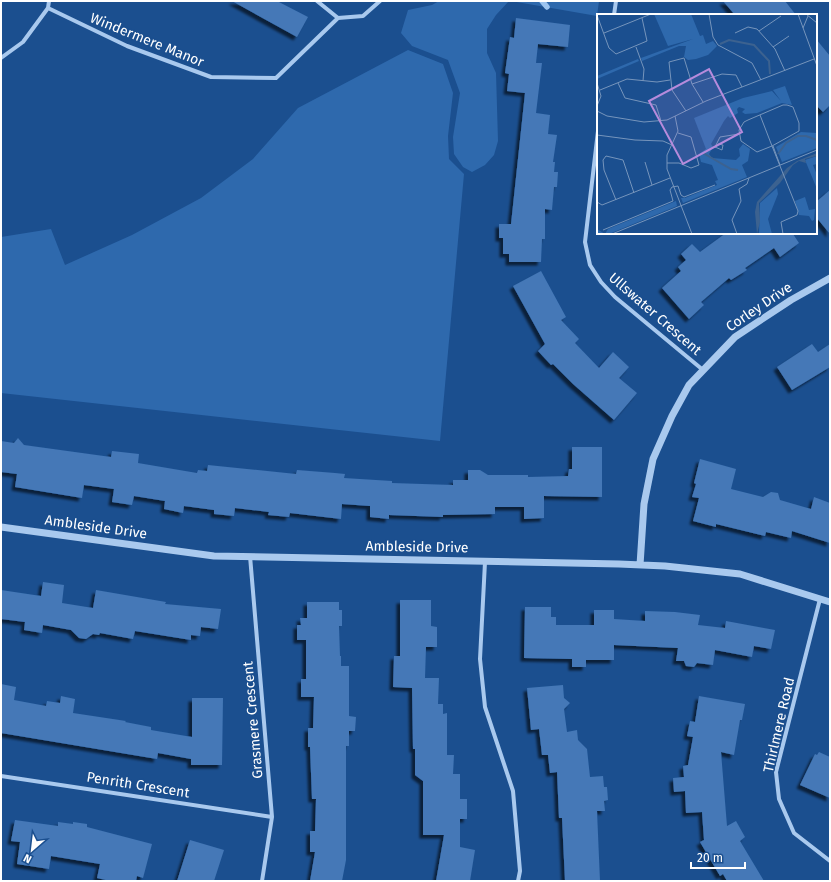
<svg xmlns="http://www.w3.org/2000/svg" width="831" height="882" font-family="'Fira Sans',sans-serif">
<style>
.green{fill:#2e69ad}
.lines{fill:none;stroke-linecap:round;stroke-linejoin:round}
.stream{stroke:#9cc4f0;stroke-width:5.5}
.building{fill:#4478b7;filter:url(#shadow)}
.minor{stroke:#a9c9ee;stroke-width:4}
.tertiary{stroke:#a9c9ee;stroke-width:7}
.labels{text-anchor:middle;dominant-baseline:central;stroke-width:3;stroke-linejoin:round;paint-order:stroke}
.street-label{font-size:14px;fill:#fff;stroke:#1b4f8f}
.inset-river{fill:none;stroke:#3c6290;stroke-width:2}
.inset-road{fill:none;stroke:#7695bc;stroke-width:1}
.view{fill:#b68bdc;fill-opacity:0.15;stroke:#b68bdc;stroke-width:2}
.inset-edge{fill:none;stroke:#fff;stroke-width:2}
</style>
<defs>
<filter id="shadow"><feDropShadow dx="-3.5" dy="3.5" stdDeviation="1" flood-color="#0009"/></filter>
</defs>
<rect width="100%" height="100%" fill="#1b4f8f"/>
<!-- green -->
<path class="green" d="M439,1h70l-13,14 -9,14v24l9,20 2,68 -4,14 -9,10 -13,7 -9,-5 -9,-13 -1,-17 7,-44 -12,-33 -36,-14 -11,-13 7,-23 24,-5z
M511,1h88l-2,15z
M408,50l35,14 10,29 -5,43 1,23 15,15 -24,267 -439,-48v-156l50,-8 14,36 67,-30 69,-37 52,-39 45,-51z"/>
<g class="lines">
<!-- stream -->
<path class="stream" d="M542,1l5,6"/>
</g>
<!-- building -->
<path class="building" d="M232,1h45l31,16 -11,20z
M723,1h62l11,14h-61z
M516,18l54,7 -2,22 -30,-3 -2,19h6l-6,50 14,2 -2,19 9,1 -4,27h2l-1,10h4l-1,15h-3l-2,23 -7,-1v30h-3l-1,23h-32v-8h-6v-16h-4v-14h12l14,-131 -18,-2 2,-17 -4,-1 5,-36 4,1z
M816,39l14,17v49l-7,7 -7,-7z
M830,190v44l-14,-17v-15z
M726,233h68l-1,1 6,9 -19,14 -6,-9 -29,20 2,2 -16,10 -2,-2 -28,24 3,3 -15,14 -27,-31 19,-17 -3,-4 8,-7 -5,-6 11,-10 8,8z
M541,271l25,46 -5,3 18,19 -4,4 24,25 14,-16 16,15 -10,11 18,15 -23,27 -41,-36 -20,-20 -2,1 -13,-14 7,-7 -32,-58z
M812,344l6,8 12,-8v23l-38,23 -15,-23z
M18,438l6,7 87,12 1,-6 27,3 -1,9 59,10 1,-3 9,1 1,-6 88,9 1,-4 38,3 10,1 -1,4 48,3v2l61,2v-5h15v-10h12l8,5h40v2l40,-1 1,-7h3v-22h30v50l-58,-1v22l-20,1v-12h-29v7l-52,1v2l-54,-2v4l-19,-2v-11l-28,-2 -1,15 -51,-6 -1,4 -21,-2 1,-3 -34,-4 -1,8 -20,-2v-4l-30,-4 -1,7 -19,-4 1,-8 -31,-5 -2,9 -20,-3 2,-13 -30,-4 -2,13 -67,-11 2,-13 -16,-2v-31l13,2z
M700,459l36,10 -5,20 32,8 8,-5 7,1 2,7 31,9 3,-12 16,6v40l-38,-12 -1,7 -25,-6 -1,4 -49,-12v3l-23,-6 6,-23 -7,-1 4,-13 -2,-1z
M43,582l21,3 -2,18 31,5 3,-18 70,12 -1,2 56,5 -3,20 -17,-2 -1,9 -9,-1v5l-56,-9 -2,8 -33,-6 -1,2 -6,-1 -7,5 -7,-1 -8,-8 -28,-5 -1,8 -18,-3 1,-8 -24,-3v-29l40,6z
M400,600h31v26l6,1v20h-11l-1,31h14l-1,26h5v10l4,-1v42h7l-1,19h7v25h7v20h-7v28l15,3 -5,31h-34l8,-46h-21v-54l-8,-6v-26h-2l-1,-61 -19,-1 1,-31h6z
M307,602h32v8h3v16h-3l1,30h1v10h8v50l7,1 -1,14h-6v15h-3v114l-4,21h-32l5,-29h-5v-21h5l1,-32h-4l-2,-52h-2v-19h5l1,-31h-13v-18h5v-39h-9v-15h4l-1,-7h7z
M525,607h26v10h5v8h38v-15h20v9l31,2v-10l30,1 25,3 -2,10 27,3 1,-7 49,9 -4,19 -17,-3 -2,11 -37,-7 -2,15 -16,-2 -3,4 -8,-1 -2,-5h-8l2,-13 -64,-3v15h-28v7h-14v-8l-48,-1z
M1,684l15,3 -2,13 32,6 1,-5 13,2 1,-7 14,3 -2,14 53,8 -1,1 26,5v3l41,7v-39h31l-1,67h-31v-6l-33,-6 -1,6 -156,-26z
M563,685l1,13 6,5 -6,6 3,23 10,-2 1,10 9,9 3,28 13,-1 1,11h3l1,13 -4,1 1,10h-8l3,70h-35l-3,-63h-3l-2,-46 -7,1 -2,-18h-6l-3,-26 -8,1 -4,-42z
M699,696l46,8 -3,16h-2l-6,35 -13,-3 6,74 9,-5 9,16 -5,4 24,40h-37l-4,-7 -3,2 -20,-34 4,-2 -2,-28 -16,1 -1,-22 -11,1 -1,-14 11,-1 -1,-11 5,-1 5,-28 -6,-1 3,-15 5,1z
M819,752l11,5v41l-30,-13 15,-31 2,1z
M15,820l43,6v-4l15,2v-2l14,2v3l65,17 -9,34 -6,-2 -1,5h-26l-13,-3 3,-14 -49,-8 -2,13 -32,-5 3,-22 -9,-1z
M190,840l34,10 -10,31h-37z"/>
<g class="lines">
<!-- minor -->
<path class="minor" d="M317,1l21,17
M48,8l79,38 84,31 65,1 62,-60 25,-2 17,-15
M614,15l2,-14
M1,58l22,-16 25,-34 1,-7
M598,131l-13,111 5,23 11,17 14,15 88,73
M250,556l22,261 -10,64
M485,562l-5,97 5,48 28,84 7,80 -2,10
M820,599l-44,173 3,27 15,34 36,28
M1,776l271,41"/>
<!-- tertiary -->
<path class="tertiary" d="M1,527l213,29 405,8 46,2 75,8 90,28
M640,565l4,-61 9,-45 19,-43 17,-31 46,-48 56,-37 39,-22"/>
</g>
<g class="labels">
<!-- street labels -->
<g class="street-label">
<text transform="translate(147 40) rotate(22)">Windermere Manor</text>
<text transform="translate(759 307) rotate(-34)">Corley Drive</text>
<text transform="translate(655 314) rotate(41)">Ullswater Crescent</text>
<text transform="translate(96 527) rotate(8)">Ambleside Drive</text>
<text transform="translate(417 547) rotate(1)">Ambleside Drive</text>
<text transform="translate(253 720) rotate(-95)">Grasmere Crescent</text>
<text transform="translate(779 725) rotate(-77)">Thirlmere Road</text>
<text transform="translate(138 785) rotate(9)">Penrith Crescent</text>
</g>
</g>
<!-- overview -->
<g transform="translate(597 14)">
<rect width="220" height="220" fill="#1b4f8f"/>
<path d="M57,0h37l9,22 3,-1 3,9 7,-3 4,5 -9,9 -12,4 -8,1 -4,-3 2,-11h-7l-37,15 -1,-3 52,-19 -25,7zM41,45l1,2 -42,18v-3zM188,72l7,19 -10,-2 -25,10 -12,1 -3,-2 3,-3 -6,-2 -2,2 1,4 -8,5 -2,-2 -4,5 -13,23 2,3 -4,7 3,4 24,2 4,-4 -1,-7 4,-5 7,5 -2,12 -6,4 5,12 -64,26 -2,-5h4l32,-13 -2,-4 3,-1 -6,-15 -11,-3 -2,-8 7,-5 -12,-31 49,-20 29,-7 9,10 -8,-11zM204,118l16,1v15l-35,14 -6,-15zM220,142v8l-4,1 4,10v14l-12,-29zM180,174l1,6 -10,25 4,15h-13l1,-31zM208,183l4,13 6,-1 -1,11 -2,1 -3,-5 -10,-1 -4,-14zM79,187l1,5 -68,28h-12v-5l8,5 3,-5z" fill="#2e69ad"/>
<path d="M220,139v3l-12,3 1,4 -7,-2 -6,4 -13,18 -21,20 1,19 -3,12 -2,-22 2,-10 30,-34 10,-7z" fill="#3c6290"/>
<path class="inset-river" d="M123,30l9,-4 25,5 15,16 1,13M106,139l28,16 7,1M181,140l8,-11 12,-7h8l11,4"/>
<path class="inset-road" d="M112,0l4,23 5,8 34,18 9,17M201,0l19,52M209,0l11,9M0,1l12,33 7,6 31,-13 -5,-23M206,14l5,-12M162,17l22,-15M7,19l47,-19M138,19l13,-6 9,2 18,20 10,22M39,33l8,22 -1,12M176,33l16,-11M0,69l4,13 -4,10M21,69l7,15 31,7 5,16M95,70l30,-10 14,1 6,12M3,76l27,-11 30,3 13,-2M0,97l10,5 37,6 23,-2 39,-19 108,-42M89,97l-14,-21 -3,-28 15,-4 8,26 11,18M163,101l12,31 -15,6 -16,-11 -2,-11 5,-8 4,-2 35,-15h4l6,2 6,16v8l-27,15M78,102l3,15 -11,24v14l25,65M0,121l38,5 28,1 9,4M121,130l5,1 -1,5 -7,-3 5,-10 19,-3M175,132l26,65 -1,4 -16,7 2,12M176,132l7,19M48,148l7,23M70,149h12l12,5 8,-3 -8,-28 -13,-4M19,186l-12,-30 -1,-10 3,-4 17,4 11,33M0,188l5,3 68,-27M6,216l70,-29 -3,-11 2,-3 6,-1 3,9 3,2 31,-12M15,220l205,-84M140,220l-5,-14 9,-19 -2,-12 8,-5 2,-6"/>
<path class="view" d="M112,55l33,63 -59,32 -34,-63z"/>
<rect width="220" height="220" class="inset-edge"/>
</g>
<!-- border -->
<rect width="831" height="882" fill="none" stroke="#ffffff" stroke-width="4"/>
<!-- north arrow -->
<g transform="translate(32 850) rotate(208)" stroke="#1b4f8f" stroke-width="3" paint-order="stroke">
<path d="M0-3L7 15L0 10L-7 15Z" fill="#ffffff"/>
<text y="-6" font-size="11" font-weight="bold" text-anchor="middle" fill="#ffffff">N</text>
</g>
<!-- scale -->
<path d="M691 862v6h54v-6" fill="none" stroke="#ffffff" stroke-width="2"/>
<text x="697" y="862" font-size="12" fill="#ffffff" stroke="#1b4f8f" stroke-width="3" paint-order="stroke">20 m</text>
</svg>
